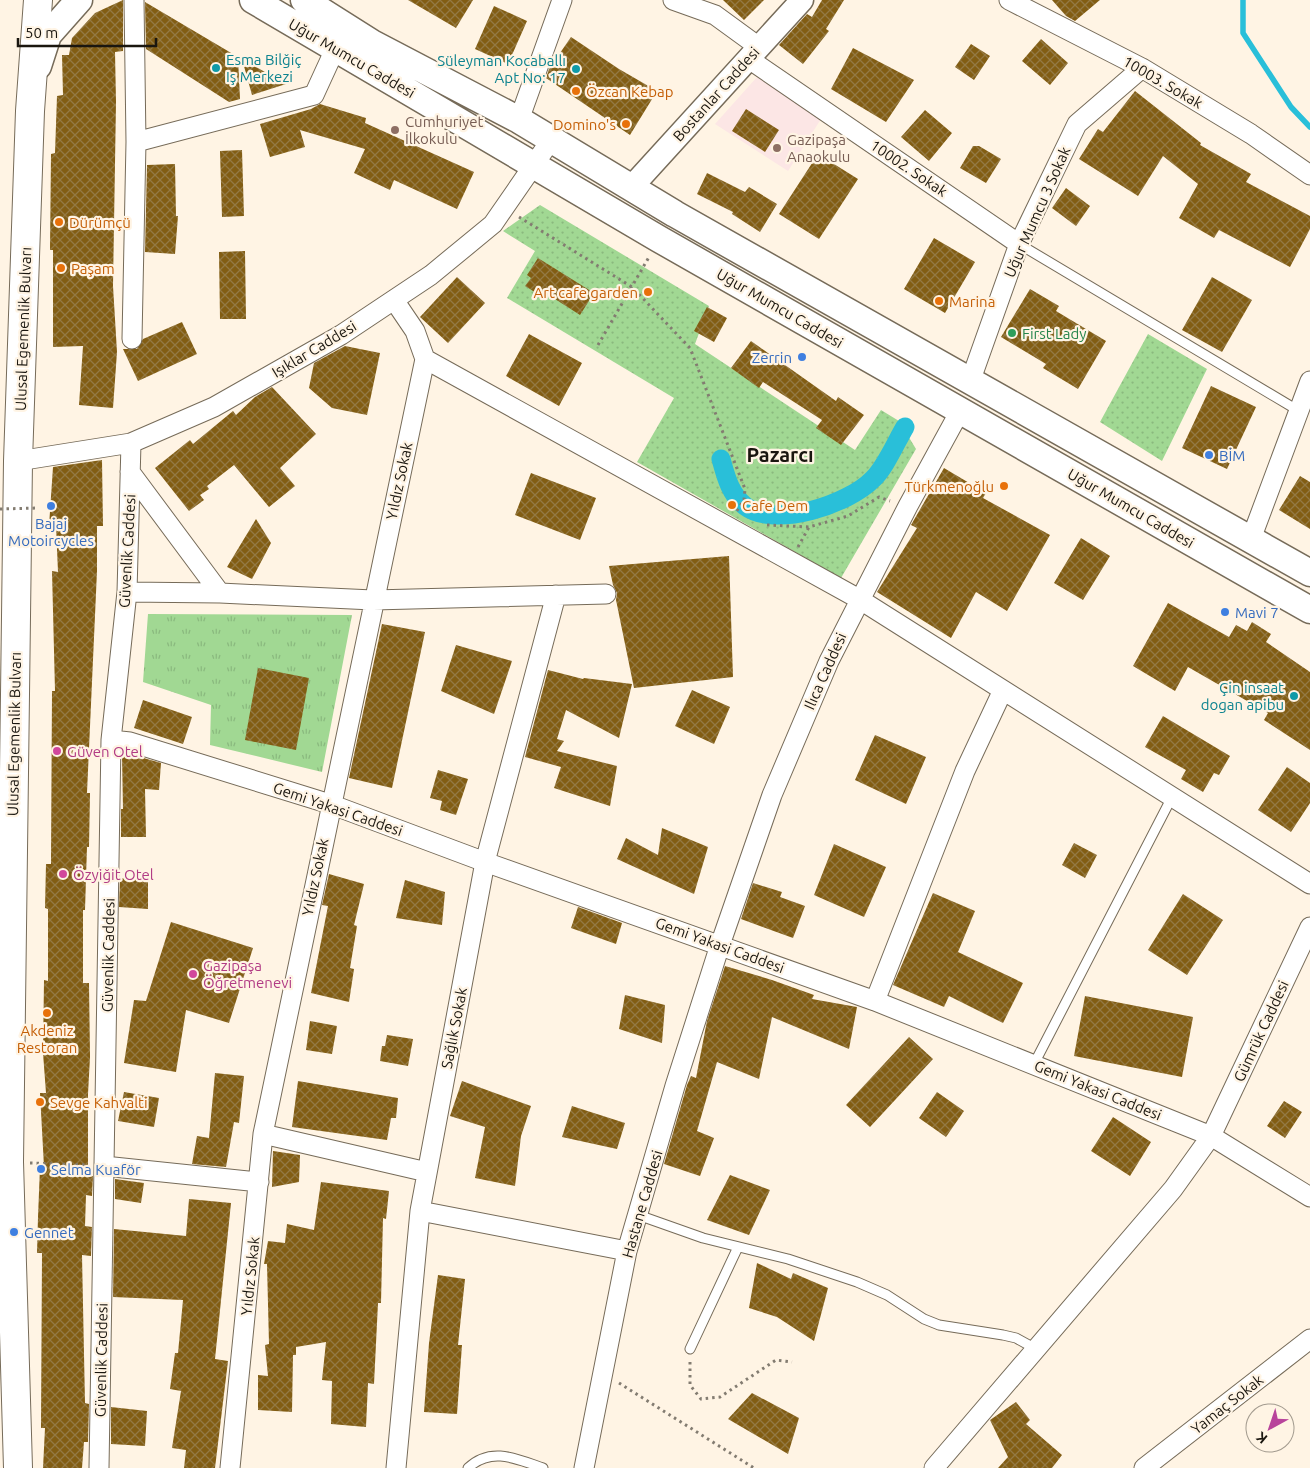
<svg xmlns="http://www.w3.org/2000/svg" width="1310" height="1468" font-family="Ubuntu,sans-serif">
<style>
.education{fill:#fce6e5}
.grass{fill:url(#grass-tufts)}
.park{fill:url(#park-dots)}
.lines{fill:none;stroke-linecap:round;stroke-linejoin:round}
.stream{stroke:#29bfd9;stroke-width:5.5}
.canal{stroke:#29bfd9;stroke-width:19}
.building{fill:url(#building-cross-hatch)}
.service-casing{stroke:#766b59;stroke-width:11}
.minor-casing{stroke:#766b59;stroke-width:21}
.tertiary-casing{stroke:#766b59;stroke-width:25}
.secondary-casing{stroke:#766b59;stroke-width:29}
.trunk-casing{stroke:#766b59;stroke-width:30}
.path{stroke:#837c71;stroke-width:3;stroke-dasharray:2.5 4;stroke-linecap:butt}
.service{stroke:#fff;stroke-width:9}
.minor{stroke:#fff;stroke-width:19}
.tertiary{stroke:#fff;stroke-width:22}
.secondary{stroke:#fff;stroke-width:26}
.trunk{stroke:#fff;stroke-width:28}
.path-bridge{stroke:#837c71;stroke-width:3;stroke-dasharray:2.5 4;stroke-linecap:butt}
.culture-dot{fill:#0f9aa8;stroke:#fff4e4;stroke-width:2}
.food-dot{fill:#e8710a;stroke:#fff4e4;stroke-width:2}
.education-dot{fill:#8d6e63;stroke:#fff4e4;stroke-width:2}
.leisure-dot{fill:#2e9e5b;stroke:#fff4e4;stroke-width:2}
.shop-dot{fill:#3f7fe0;stroke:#fff4e4;stroke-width:2}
.hotel-dot{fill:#d1479c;stroke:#fff4e4;stroke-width:2}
.labels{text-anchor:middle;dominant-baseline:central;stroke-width:4.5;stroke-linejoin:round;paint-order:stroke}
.street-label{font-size:15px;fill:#1a160f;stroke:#fff4e4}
.culture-label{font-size:15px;fill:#0d838f;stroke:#fff4e4;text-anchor:end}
.food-label{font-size:15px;fill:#c56008;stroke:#fff4e4;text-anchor:start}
.education-label{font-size:15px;fill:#785e54;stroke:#fff4e4;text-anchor:start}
.leisure-label{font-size:15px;fill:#27864d;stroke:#fff4e4;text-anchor:start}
.shop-label{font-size:15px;fill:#366cbe;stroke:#fff4e4;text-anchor:start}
.hotel-label{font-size:15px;fill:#b23c85;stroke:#fff4e4;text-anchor:start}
.district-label{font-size:20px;font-weight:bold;fill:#1a160f;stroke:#fff4e4}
</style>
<defs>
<pattern id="grass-tufts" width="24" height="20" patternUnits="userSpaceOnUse" patternTransform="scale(1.25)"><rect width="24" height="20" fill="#a1d893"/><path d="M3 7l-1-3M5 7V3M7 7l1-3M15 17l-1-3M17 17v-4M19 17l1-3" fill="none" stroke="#8ab97e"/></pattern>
<pattern id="park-dots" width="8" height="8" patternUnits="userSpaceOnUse" patternTransform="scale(1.25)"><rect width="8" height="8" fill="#a1d893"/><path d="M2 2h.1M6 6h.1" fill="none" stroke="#8ab97e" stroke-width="1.8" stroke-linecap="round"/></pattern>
<pattern id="building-cross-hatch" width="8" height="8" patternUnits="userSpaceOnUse" patternTransform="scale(1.25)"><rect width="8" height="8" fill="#825d13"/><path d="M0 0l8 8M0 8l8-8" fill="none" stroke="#937944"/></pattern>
</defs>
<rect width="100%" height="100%" fill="#fff4e4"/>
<!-- education -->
<path class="education" d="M757,77l64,42 -33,52 -73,-47z"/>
<!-- grass -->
<path class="grass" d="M148,614l204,1 -30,157 -112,-27 1,-40 -68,-23z"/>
<!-- park -->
<path class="park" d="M540,205l169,101 -14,38 160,106 26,-40 18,11 17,28 -75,129 -204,-116 37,-64 -167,-100 28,-47 -32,-20z
M1148,334l59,35 -45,92 -62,-39z"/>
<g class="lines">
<!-- stream -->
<path class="stream" d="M1243,0v33l48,74 19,20"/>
<!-- canal -->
<path class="canal" d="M721,459c5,18 9,35 24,47 30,23 104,-2 128,-27 12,-11 23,-37 32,-52"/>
</g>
<!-- building -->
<path class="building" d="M123,0v51l-8,1 1,50 -3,184 4,66 -4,56 -34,-3 4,-59 -30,1v-97h-3l1,-96 4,-1 2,-57 6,-1 -1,-40h7l3,-17 23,-25z
M408,0h65l-17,28z
M723,0h41l-20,20z
M822,0h22l-18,29 3,2 -26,33 -24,-19 28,-31 5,3z
M1052,0h48l-25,21 -9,-5z
M145,2l93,55 2,42 -11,3 -83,-53z
M494,6l33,15 -19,43 -33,-15z
M571,37l48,32 38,22 -27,44 -84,-57 3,-9z
M1041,39l27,24 -18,22 -28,-24z
M971,44l19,12 -16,24 -19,-13z
M853,48l61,32 -28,42 -55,-33z
M242,59l44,25 -34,11z
M1135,91l66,52 -1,2 51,29 -5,8 64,34v13l-20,38 -71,-37 -5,8 -35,-20 19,-34 -35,-28 -25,40 -59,-37 19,-30 5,3z
M320,104l46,14 -1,5 109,49 -17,37 -63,-29 -4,10 -36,-17 11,-24 -65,-19 5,17 -35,10 -10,-33 51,-15z
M746,109l33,21 -14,22 -33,-21z
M925,110l27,23 -23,28 -28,-24z
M973,146h6l22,13 -15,24 -26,-15z
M242,150l2,66 -22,1 -2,-66z
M818,154l40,25 -39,60 -40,-25z
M175,164l1,52h2l-3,38 -30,-2 2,-87z
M707,173l38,19 4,-5 28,17 -17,28 -28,-18 1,-2 -36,-18z
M1066,188l24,18 -14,20 -24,-18z
M934,238l41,24 -30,51 -41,-24z
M245,251l1,68h-26l-1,-67z
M538,258l56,35 -14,22 -36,-23 -3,4 -16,-10 6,-8 -4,-3z
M457,277l28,26 -37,40 -28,-26z
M1212,277l40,23 -30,52 -40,-22z
M1030,289l29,17 -3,5 50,30 -28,48 -35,-21 3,-4 -45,-27z
M707,307l20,11 -13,24 -20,-11z
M182,322l15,32 -59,27 -15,-32h14l6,-10z
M529,334l53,29 -23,43 -53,-30z
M751,341l85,60 2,-4 26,18 -23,30 -25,-17 6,-8 -59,-38 -4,6 -28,-20z
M345,346l35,7 -13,62 -35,-7 -23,-20 5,-25z
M1211,386l45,21 -29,62 -45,-21z
M272,387l44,47 -36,34 15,18 -26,21 -35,-42 -27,21 2,3 -9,6 4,5 -15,11 -34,-43 35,-28 3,4 40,-33 3,4 19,-18z
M102,460l1,66h-6v45l-10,222h3l-1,54h-2l-2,63h-2v73h6l1,74 -2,37v82h5l-1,20 -6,-1 -1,31 7,1 -1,29 -9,-1 3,148 4,1 -1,38h-4l-2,26h-39l2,-40h-4l1,-175h-5l1,-36 2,-50h4l-4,-74h6l-3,-40 1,-73 4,1v-72l-3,-1 1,-44h5l1,-173h3l-3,-120 6,1 -2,-46h-7l4,-59z
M944,468l42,25 -3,5 67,37 -43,76 -31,-19 -25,46 -74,-46 40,-64 -6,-3z
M531,473l65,25 -16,42 -65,-25z
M1300,476l10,6v47l-31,-19z
M256,519l15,24 -19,36 -25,-12z
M1081,538l29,18 -27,44 -29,-17z
M729,556l4,121 -99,11 -18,-88 1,-7 -4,-8 -4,-19z
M1168,603l61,34 7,-12 11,6 5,-9 19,12 -5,8 44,30v78l-46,-30 4,-7 -80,-46 -13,24 -42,-25z
M382,624l43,8 -33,156 -43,-10z
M456,645l56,16 -18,53 -53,-23z
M258,668l51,10 -13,72 -51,-10z
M548,670l35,9 1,-1 48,6 -13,54 -53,-28 -9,29 7,2 -7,10 60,15 -7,40 -56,-18 7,-21 -36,-10z
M692,690l38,17 -16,37 -39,-18z
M143,700l49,17 -9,27 -49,-16z
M1163,716l67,40 -11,19 -5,-2 -11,19 -22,-13 5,-9 -41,-23z
M875,735l51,22 -20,47 -51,-24z
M122,755l18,2 21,6 -2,27 -14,-1 1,48h-25v-28h2z
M1287,767l23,16v20l-19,29 -33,-22z
M438,770l30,9 -12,36 -16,-5 2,-9 -12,-3z
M662,828l46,19 -14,47 -77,-35 9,-21 32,17z
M1074,843l23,12 -12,23 -23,-13z
M834,844l52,23 -22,50 -50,-22z
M329,874l35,10 -10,41 3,1 -7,42 4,1 -5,33 -38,-9 17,-87 -6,-1z
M120,878l28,2v29l-29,-2z
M405,880l40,12 -3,33 -46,-7z
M753,883l29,9 -2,5 25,9 -12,32 -52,-19z
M933,893l42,18 -17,41 65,31 -20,40 -54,-27 -5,11 -51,-22z
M1183,894l40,26 -36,55 -39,-25z
M578,907l44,16 -6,21 -45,-16z
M171,922l82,26 -24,75 -43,-13 -10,62 -52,-9 10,-63 12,1z
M725,966l47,14 42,15 -2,4 45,8 -8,42 -77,-32 -13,62 -42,-17 -20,69 17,7 -14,38 -36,-12 23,-79 4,-9 5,2 11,-57z
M625,995l40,10 -3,38 -43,-14z
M1085,996l108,21 -11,60 -108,-21z
M310,1021l27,5 -5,28 -26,-4z
M387,1035l26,4 -5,27 -28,-5 2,-15h3z
M909,1037l24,22 -63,68 -24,-22z
M215,1073l29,3 -5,47 -5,-1 -8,45 -34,-3 5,-28 12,2z
M298,1081l100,17 -2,20h-5l-4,22 -95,-13z
M462,1081l69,25 -10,30 -6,50 -40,-8 10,-51 -35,-11z
M124,1092l35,6 -5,29 -36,-6z
M937,1092l27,19 -18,26 -27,-19z
M1284,1101l18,11 -17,26 -18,-12z
M572,1106l53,17 -8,26 -55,-12z
M1113,1117l38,25 -21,34 -39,-25z
M273,1151l27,4 -1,27 -27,5z
M730,1175l40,15 -21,45 -42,-15z
M115,1179l29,4 -3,20 -26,-4z
M321,1182l68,9 -3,28 -3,-1 -2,85h-3l-4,81 -6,-1 -2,44 -35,-3 1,-43 -10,-1 4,-38 -30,5v8h-3l-1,57 -34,-2v-35l10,1 -3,-31 4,-1 -2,-80h-3l4,-23 17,2 2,-19 27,6z
M189,1199l42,4 -16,156 13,2 -13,107h-31l2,-18 -14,-2 9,-57 -11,-2 5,-36h3l5,-53 -70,-3 1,-68 72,7z
M757,1263l34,16 2,-6 35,15 -14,53 -37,-24 -28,-9z
M438,1275l27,4 -7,66h4l-5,69 -33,-2 5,-69z
M752,1393l47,25 -11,36 -60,-35z
M1016,1402l14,18 -4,4 36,31 -10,13h-54l10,-11 -18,-37z
M111,1407l36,4 -2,35 -34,-2z"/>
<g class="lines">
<defs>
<path id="service" d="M1019,244l280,167
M1034,1064l138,-267
M638,1215l65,23 85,21 69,23 30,13 37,24 15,6 64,10 13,3 20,11
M690,1349l48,-102
M468,1468c23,-22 49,-9 75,0"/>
<path id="minor" d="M673,0l42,15 44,32
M1009,0l133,68 109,66 59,41
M749,59l270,185
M519,120l43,-120
M136,142l178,-47 22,-48
M132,339l4,-197 -2,-142
M425,359l434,240 451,285
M970,382l49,-138 58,-120 65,-56
M18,461l113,-18 83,-36 127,-72 90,-60 62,-51 58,-84
M130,472l90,121
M1251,539l59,-158
M127,592l93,1 153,7 233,-6
M111,740l19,2 200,62 155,58 390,139 336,135 99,61
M875,1001l90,-230 38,-81
M263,1134l164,38
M104,1166l155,16
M420,1211l207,40
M99,1468l12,-728 16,-148 4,-149
M230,1468l33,-334 162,-775 -10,-28 -21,-31
M396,1468l24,-257 65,-349 71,-267
M584,1468l43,-217 48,-165 45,-141 52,-150 57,-134 79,-155 52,-95
M934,1468l239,-279 38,-53 99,-209
M1144,1468l166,-129"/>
<path id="tertiary" d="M629,186l9,-6 164,-180"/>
<path id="secondary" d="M253,0l406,239 651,371
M304,0l68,43 147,77 156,94 635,359
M38,66l10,-31 31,-35"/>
<path id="trunk" d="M18,1468l-9,-306 9,-701 12,-350 8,-111"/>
</defs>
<!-- service casing -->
<use href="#service" class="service-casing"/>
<!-- minor casing -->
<use href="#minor" class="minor-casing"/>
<!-- tertiary casing -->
<use href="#tertiary" class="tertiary-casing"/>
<!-- secondary casing -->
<use href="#secondary" class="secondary-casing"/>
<!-- trunk casing -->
<use href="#trunk" class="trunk-casing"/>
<!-- path -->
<path class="path" d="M519,217l113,70 58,61 55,141 -1,11 -8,12
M598,345l51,-88
M767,525l42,2 39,-11 31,-19 11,4
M798,547l11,-20
M30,1163l56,2
M690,1362v23l11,14 19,-2 56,-37 16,2
M619,1383l135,85"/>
<!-- service -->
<use href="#service" class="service"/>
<!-- minor -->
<use href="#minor" class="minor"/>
<!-- tertiary -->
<use href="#tertiary" class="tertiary"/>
<!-- secondary -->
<use href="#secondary" class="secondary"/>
<!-- trunk -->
<use href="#trunk" class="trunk"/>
<!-- path-bridge -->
<path class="path-bridge" d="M0,509l38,-1"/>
</g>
<!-- markers -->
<g class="culture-dot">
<circle cx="216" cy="68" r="5"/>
<circle cx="576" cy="69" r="5"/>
<circle cx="1294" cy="696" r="5"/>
</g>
<g class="food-dot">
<circle cx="576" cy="91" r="5"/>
<circle cx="626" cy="124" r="5"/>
<circle cx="59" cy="222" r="5"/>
<circle cx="61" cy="268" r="5"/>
<circle cx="648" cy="292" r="5"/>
<circle cx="939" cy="301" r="5"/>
<circle cx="1004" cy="486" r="5"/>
<circle cx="732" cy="505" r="5"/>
<circle cx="47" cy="1013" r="5"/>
<circle cx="40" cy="1102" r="5"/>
</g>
<g class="education-dot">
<circle cx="395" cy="130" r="5"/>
<circle cx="777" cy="148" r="5"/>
</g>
<circle class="leisure-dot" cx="1012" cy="333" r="5"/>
<g class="shop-dot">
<circle cx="802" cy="357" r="5"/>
<circle cx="1209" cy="455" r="5"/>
<circle cx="51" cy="506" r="5"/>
<circle cx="1225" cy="612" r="5"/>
<circle cx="41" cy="1169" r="5"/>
<circle cx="14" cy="1232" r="5"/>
</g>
<g class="hotel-dot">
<circle cx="57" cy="751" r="5"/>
<circle cx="63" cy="874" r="5"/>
<circle cx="193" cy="974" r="5"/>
</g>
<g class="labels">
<!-- street labels -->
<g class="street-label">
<text transform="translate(352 58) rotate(30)">Uğur Mumcu Caddesi</text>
<text transform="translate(1163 82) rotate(30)">10003. Sokak</text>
<text transform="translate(716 94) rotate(-48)">Bostanlar Caddesi</text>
<text transform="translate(909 168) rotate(34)">10002. Sokak</text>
<text transform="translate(1037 212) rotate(-66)">Uğur Mumcu 3 Sokak</text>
<text transform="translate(780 308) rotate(30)">Uğur Mumcu Caddesi</text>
<text transform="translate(23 329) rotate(-88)">Ulusal Egemenlik Bulvarı</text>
<text transform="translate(314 349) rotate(-31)">Işıklar Caddesi</text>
<text transform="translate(399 481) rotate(-78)">Yıldız Sokak</text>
<text transform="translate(1131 508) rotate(30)">Uğur Mumcu Caddesi</text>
<text transform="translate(127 551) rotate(-87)">Güvenlik Caddesi</text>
<text transform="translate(825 671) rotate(-66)">Ilıca Caddesi</text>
<text transform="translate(14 734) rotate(-89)">Ulusal Egemenlik Bulvarı</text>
<text transform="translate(338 809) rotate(19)">Gemi Yakasi Caddesi</text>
<text transform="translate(315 877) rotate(-78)">Yıldız Sokak</text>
<text transform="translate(720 945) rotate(20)">Gemi Yakasi Caddesi</text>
<text transform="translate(108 955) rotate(-89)">Güvenlik Caddesi</text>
<text transform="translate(454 1028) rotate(-79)">Sağlık Sokak</text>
<text transform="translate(1261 1031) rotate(-65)">Gümrük Caddesi</text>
<text transform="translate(1098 1090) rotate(22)">Gemi Yakasi Caddesi</text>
<text transform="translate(642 1204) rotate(-74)">Hastane Caddesi</text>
<text transform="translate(250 1276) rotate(-84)">Yıldız Sokak</text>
<text transform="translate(101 1360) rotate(-89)">Güvenlik Caddesi</text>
<text transform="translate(1227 1404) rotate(-38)">Yamaç Sokak</text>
</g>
<!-- culture labels -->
<g class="culture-label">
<text x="226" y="59" text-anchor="start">Esma Bilğiç<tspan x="226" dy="17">Iş Merkezi</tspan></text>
<text x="566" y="60">Süleyman Kocaballı<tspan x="566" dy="17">Apt No: 17</tspan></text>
<text x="1284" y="687">Çin insaat<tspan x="1284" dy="17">dogan apibu</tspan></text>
</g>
<!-- food labels -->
<g class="food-label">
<text x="586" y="91">Özcan Kebap</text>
<text x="616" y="124" text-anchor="end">Domino's</text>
<text x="69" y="222">Dürümçü</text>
<text x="71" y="268">Paşam</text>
<text x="638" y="292" text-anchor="end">Art cafe garden</text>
<text x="949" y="301">Marina</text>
<text x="994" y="486" text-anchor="end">Türkmenoğlu</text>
<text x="742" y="505">Cafe Dem</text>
<text x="47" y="1030" text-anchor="middle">Akdeniz<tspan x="47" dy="17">Restoran</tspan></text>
<text x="50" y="1102">Sevge Kahvalti</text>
</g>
<!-- education labels -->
<g class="education-label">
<text x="405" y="121">Cumhuriyet<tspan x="405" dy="17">İlkokulu</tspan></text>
<text x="787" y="139">Gazipaşa<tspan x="787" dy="17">Anaokulu</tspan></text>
</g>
<!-- leisure labels -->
<g class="leisure-label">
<text x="1022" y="333">First Lady</text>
</g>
<!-- shop labels -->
<g class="shop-label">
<text x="792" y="357" text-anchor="end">Zerrin</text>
<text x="1219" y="455">BİM</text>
<text x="51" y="523" text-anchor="middle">Bajaj<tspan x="51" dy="17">Motoircycles</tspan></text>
<text x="1235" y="612">Mavi 7</text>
<text x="51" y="1169">Selma Kuaför</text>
<text x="24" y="1232">Gennet</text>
</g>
<!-- hotel labels -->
<g class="hotel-label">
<text x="67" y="751">Güven Otel</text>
<text x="73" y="874">Özyiğit Otel</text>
<text x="203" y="965">Gazipaşa<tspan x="203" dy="17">Öğretmenevi</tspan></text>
</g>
<!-- district labels -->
<g class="district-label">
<text x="780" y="454">Pazarcı</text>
</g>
</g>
<!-- north arrow -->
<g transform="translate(1270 1428) rotate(220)"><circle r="24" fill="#fff4e4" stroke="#a39b8f"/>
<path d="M0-4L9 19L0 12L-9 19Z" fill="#b8439b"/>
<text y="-8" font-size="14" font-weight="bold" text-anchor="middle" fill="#1a160f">K</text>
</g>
<!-- scale -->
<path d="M18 38v8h138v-8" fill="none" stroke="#1a160f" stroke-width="2.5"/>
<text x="25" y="38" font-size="15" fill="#1a160f" stroke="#fff4e4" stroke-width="4" paint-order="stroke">50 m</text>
</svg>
